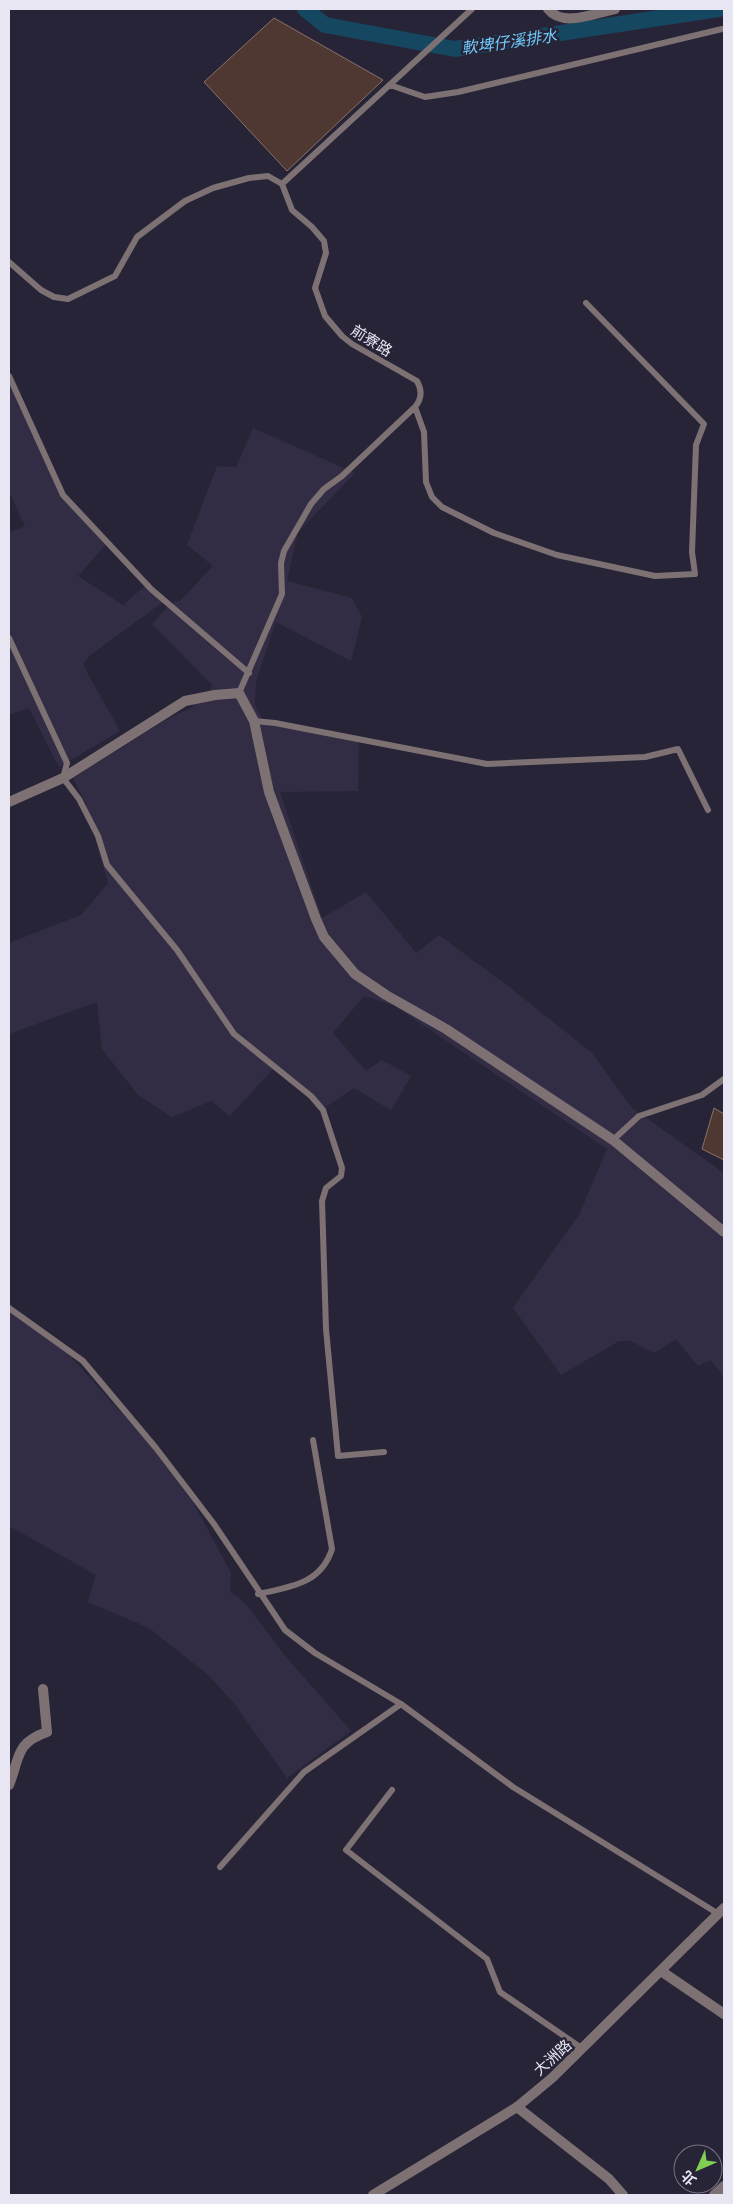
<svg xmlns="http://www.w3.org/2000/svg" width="733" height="2204" font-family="Commissioner,'Noto Sans TC',sans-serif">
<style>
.built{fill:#322d45}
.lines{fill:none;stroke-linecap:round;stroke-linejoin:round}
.canal{stroke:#154760;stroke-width:16}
.building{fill:#4e3831;stroke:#8a7169}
.service{stroke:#7d7173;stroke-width:6}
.minor{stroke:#7d7173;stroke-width:10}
.tertiary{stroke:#7d7173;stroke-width:10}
.labels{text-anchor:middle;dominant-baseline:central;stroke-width:5;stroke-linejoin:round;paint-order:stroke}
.street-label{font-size:15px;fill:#e8e6f3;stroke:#282437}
.water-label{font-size:16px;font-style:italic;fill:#6fccfd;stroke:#282437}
</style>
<rect width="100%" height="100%" fill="#282437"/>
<!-- built -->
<path class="built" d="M9,374l53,119 47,48 -31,35 45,29 27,-23 13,20 -74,54 -6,9 37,66 -61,36 -30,-59 -20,7v-182l16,-7 -16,-34z
M253,428l102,45 -57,59 -11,49 65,17 10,19 -11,44 -75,-39 -20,59 -1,24 10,20 94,14 -1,52 -78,1 42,126 44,-26 50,61 23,-18 69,51 84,67 40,55 92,65v204l-13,-17 -13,6 -22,-27 -22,14 -23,-12h-12l-58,34 -48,-67 66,-93 28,-66 -214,-144 -29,-9 -31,37 33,38 16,-11 29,16 -20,34 -37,-22 -28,19 -53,-38 -43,47 -19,-15 -39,16 -34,-22 -36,-46 -5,-47 -88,32v-91l72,-28 27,-32 -23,-81 -12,-24 96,-60 22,-10 22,-22 -61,-62 19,-21 9,-2 33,-35 -26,-21 30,-79 19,1z
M9,1303l12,12 33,23 98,109 42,57 37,69 -1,19 15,11 42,55 64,73 -64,47 -53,-75 -27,-29 -58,-46 -61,-26 8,-27 -87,-49z"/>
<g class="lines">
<!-- canal -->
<path class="canal" d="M305,9l20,16 130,24 264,-40"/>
</g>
<!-- building -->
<path class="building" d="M274,18l109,62 -96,91 -83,-89z
M714,1108l10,6v46l-22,-11z"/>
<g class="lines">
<!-- service -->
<path class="service" d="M390,85l35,12 33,-5 264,-63
M9,262l32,28 13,7 14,2 47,-23 22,-39 48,-36 28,-13 36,-10 19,-2 14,8
M9,376l54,119 88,94 98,84
M415,407l9,25 2,50 6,15 10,10 52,26 63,22 98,21 40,-2 -3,-22 4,-107 8,-21 -118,-121
M9,638l58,125 -4,15 16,21 19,37 9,29 70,85 57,84 77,62 12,14 19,58 -1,8 -15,12 -4,13 4,128 12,127 46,-4
M239,693l43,-99 -1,-31 3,-12 27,-47 13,-15 18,-13 73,-69c7,-8 7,-17 2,-26l-65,-37 -10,-8 -17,-20 -10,-28 11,-35 -2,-12 -12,-14 -20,-17 -10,-26 190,-175
M254,721l21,2 212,41 158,-7 33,-8 30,61
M613,1140l26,-24 63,-21 22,-16
M9,1308l74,53 73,87 58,76 71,106 30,23 86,51 112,83 204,126
M258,1594c32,-7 63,-10 74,-45l-19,-109
M392,1790l-46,60 141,109 13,33 83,57
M220,1867l84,-95 97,-68"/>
<!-- minor -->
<path class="minor" d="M548,9c15,19 47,4 67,0
M9,802l54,-24 122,-77 30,-6 24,-2 15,28 15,71 47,127 8,18 31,37 31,21 60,34 167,111 111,92
M9,1785c11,-27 6,-42 38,-53l-4,-43
M661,1971l63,43
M517,2107l92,72 14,16
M714,2195l10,-9"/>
<!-- tertiary -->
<path class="tertiary" d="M373,2195l144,-88 35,-29 172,-170"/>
</g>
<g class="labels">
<!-- street labels -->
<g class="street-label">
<text transform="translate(372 340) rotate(32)">前寮路</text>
<text transform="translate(552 2057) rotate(-42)">大洲路</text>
</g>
<!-- water labels -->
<g class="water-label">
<text transform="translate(509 41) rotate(-8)">軟埤仔溪排水</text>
</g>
</g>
<!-- border -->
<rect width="733" height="2204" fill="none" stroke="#e8e6f3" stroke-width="20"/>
<!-- north arrow -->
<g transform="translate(698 2169) rotate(225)"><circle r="24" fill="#282437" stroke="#757282"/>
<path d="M0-4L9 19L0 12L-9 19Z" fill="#7fd052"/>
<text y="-8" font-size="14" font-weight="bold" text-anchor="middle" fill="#e8e6f3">北</text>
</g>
</svg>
